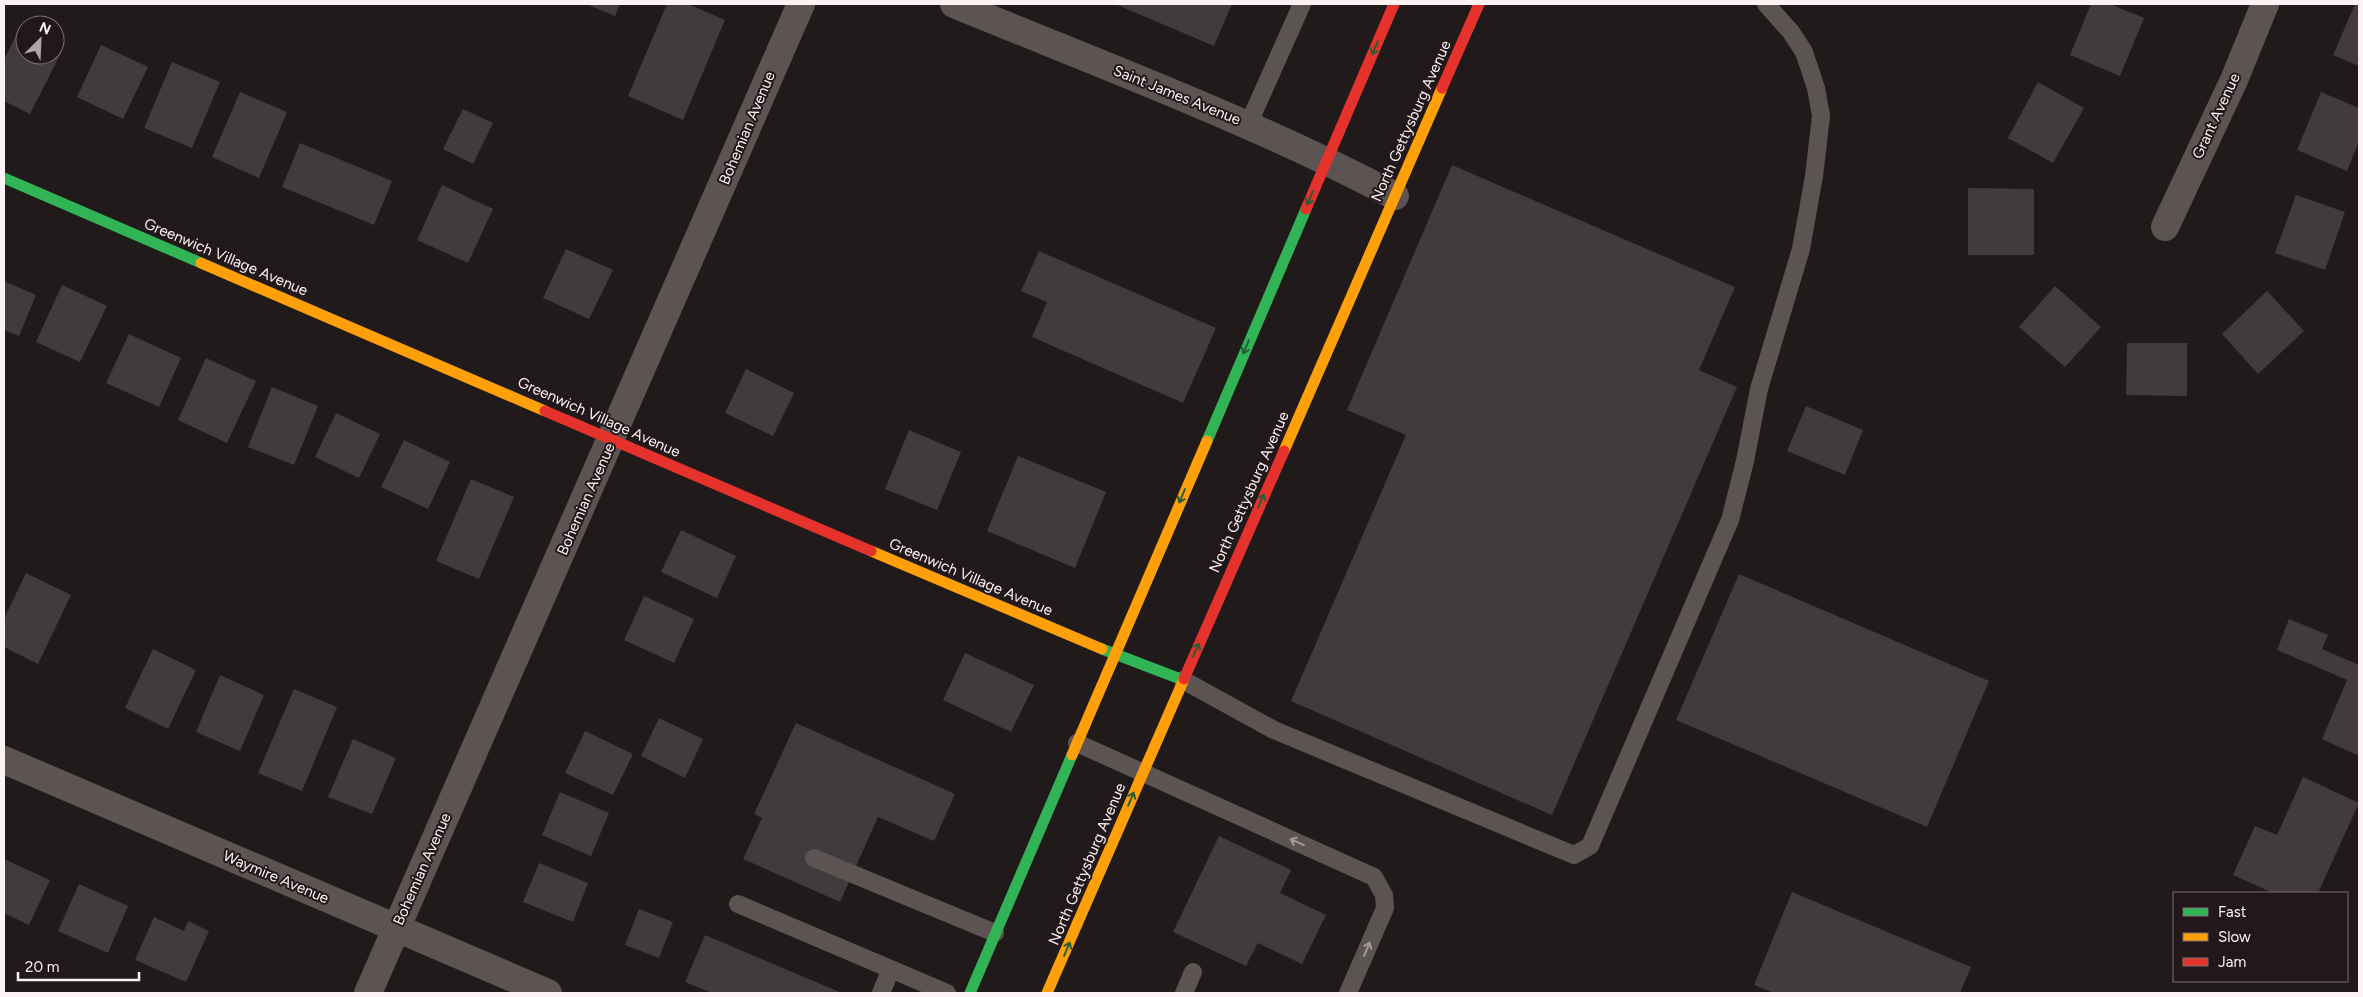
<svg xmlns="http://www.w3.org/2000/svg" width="2363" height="997" font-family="Figtree,sans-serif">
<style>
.building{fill:#413b3d}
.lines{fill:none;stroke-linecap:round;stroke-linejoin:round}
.lane{stroke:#5b5452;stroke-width:18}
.street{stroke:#5b5452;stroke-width:28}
.fast{stroke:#30b455;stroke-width:11}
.slow{stroke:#ff9f0a;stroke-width:11}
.jam{stroke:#e5322d;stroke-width:11}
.oneway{stroke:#295e35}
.oneway2{stroke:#a39b9b}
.labels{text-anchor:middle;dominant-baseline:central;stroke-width:4;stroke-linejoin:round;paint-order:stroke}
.street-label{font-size:15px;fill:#fcf2f4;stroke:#24171a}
</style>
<rect width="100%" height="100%" fill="#211a1b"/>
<!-- building -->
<path class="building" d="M586,4h34l-5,12z
M667,4h21l37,16 -42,100 -55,-24z
M1115,4h117l-18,42z
M2091,4h19l34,14 -24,58 -50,-21z
M2355,4h4v62l-26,-11z
M19,29l6,3v23h30v-8l7,4 -32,63 -26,-13v-41z
M101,45l47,22 -25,52 -46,-22z
M172,62l48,20 -28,66 -48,-20z
M2038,82l46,26 -31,55 -45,-25z
M240,92l47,20 -28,66 -47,-21z
M2321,92l38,16v33l-12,30 -50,-21z
M463,109l30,14 -20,41 -30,-15z
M300,143l92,38 -18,44 -92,-38z
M1452,165l283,122 -36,83 38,17 -185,428 -261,-114 115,-266 -59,-25z
M442,185l51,24 -25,54 -51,-23z
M1968,188l66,1v66h-66z
M2296,195l49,17 -20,58 -50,-17z
M566,249l47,21 -24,49 -46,-21z
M1039,251l177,77 -33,75 -151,-66 15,-35 -26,-11z
M4,281l32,14 -17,41 -15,-6z
M62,285l45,21 -27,56 -44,-20z
M2055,286l46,41 -36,40 -46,-40z
M2267,291l37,40 -46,43 -36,-40z
M129,334l52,24 -22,49 -53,-24z
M2127,343h60v53l-61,-1z
M206,358l50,23 -29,62 -49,-23z
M746,369l48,24 -21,43 -48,-23z
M272,387l46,19 -24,59 -46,-18z
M1806,406l57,24 -18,45 -58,-24z
M336,413l44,21 -21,44 -44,-21z
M909,430l52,22 -24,58 -52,-21z
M404,440l46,22 -22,47 -47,-22z
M1018,456l88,36 -31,76 -88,-37z
M471,479l43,18 -35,82 -43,-18z
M681,530l55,26 -19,42 -56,-26z
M26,573l45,22 -33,69 -34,-17v-28z
M1739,574l250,107 -62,146 -251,-107z
M644,596l50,23 -20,44 -50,-23z
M2289,619l39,16 -6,14 37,16v91l-37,-17 25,-59 -70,-30z
M153,649l43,21 -28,59 -43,-21z
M965,653l69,32 -23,47 -68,-32z
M220,675l44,20 -24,56 -44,-19z
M294,689l43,18 -35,84 -44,-18z
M659,718l44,21 -18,39 -44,-22z
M796,723l159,71 -21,47 -56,-24 -38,85 -97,-43 19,-41 -8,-4z
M585,731l48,23 -20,41 -48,-22z
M353,739l43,19 -24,56 -44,-17z
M2303,777l56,26 -41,90h-45l-40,-18 22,-49 22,9z
M560,792l49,21 -18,43 -49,-21z
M1219,836l72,34 -11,23 46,22 -24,49 -44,-21 -12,23 -73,-34z
M4,859l46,21 -21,45 -25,-12z
M539,863l49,20 -15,39 -50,-20z
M79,884l49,22 -20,47 -50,-22z
M1792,892l179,75 -11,26h-186l-20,-8z
M639,909l34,13 -14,36 -34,-13z
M154,917l30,14 4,-10 21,10 -23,51 -51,-22z
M705,935l137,58h-130l-27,-11z"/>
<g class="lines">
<!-- lane -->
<path class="lane" d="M1248,125l54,-121
M1183,680l91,50 300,125 16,-9 140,-326 15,-59 14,-72 42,-140 13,-73 7,-60 -5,-28 -12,-36 -13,-20 -25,-28
M1077,743l297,134 10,18 1,13 -37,85
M814,858l181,75
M738,904l209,89
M881,993l10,-24
M1184,993l9,-21"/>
<!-- street -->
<path class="street" d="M954,4c148,61 299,117 441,192
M2165,227l69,-147 31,-76
M4,760l544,233
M368,993l433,-989"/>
<!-- fast -->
<path class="fast" d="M4,178l197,85
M1207,441l99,-232
M1102,649l81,31
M970,993l102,-238"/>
<!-- slow -->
<path class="slow" d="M201,263l344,148
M1284,451l158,-363
M871,551l231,98
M1072,755l135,-314
M1047,993l137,-314"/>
<!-- jam -->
<path class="jam" d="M1442,88l37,-84
M1306,209l88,-205
M545,411l326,140
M1184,679l100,-228"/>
</g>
<!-- one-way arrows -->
<defs><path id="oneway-shaft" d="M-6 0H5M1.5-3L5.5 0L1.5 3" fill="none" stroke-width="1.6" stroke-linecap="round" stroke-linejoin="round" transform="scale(1.25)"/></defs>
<g class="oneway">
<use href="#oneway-shaft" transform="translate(1375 48) rotate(113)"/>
<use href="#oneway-shaft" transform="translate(1310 198) rotate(113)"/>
<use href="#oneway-shaft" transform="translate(1246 347) rotate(113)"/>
<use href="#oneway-shaft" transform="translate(1182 496) rotate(113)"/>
<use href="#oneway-shaft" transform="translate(1261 501) rotate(-66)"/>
<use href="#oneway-shaft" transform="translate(1196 650) rotate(-66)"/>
<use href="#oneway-shaft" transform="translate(1131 799) rotate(-67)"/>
<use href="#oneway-shaft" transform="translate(1067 949) rotate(-67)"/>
</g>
<g class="oneway2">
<use href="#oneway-shaft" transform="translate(1297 842) rotate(-156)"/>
<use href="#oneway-shaft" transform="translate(1367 949) rotate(-67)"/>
</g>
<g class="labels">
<!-- street labels -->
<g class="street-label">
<text transform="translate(1177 95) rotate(22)">Saint James Avenue</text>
<text transform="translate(2216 116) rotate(-65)">Grant Avenue</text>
<text transform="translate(1411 121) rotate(-66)">North Gettysburg Avenue</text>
<text transform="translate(747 128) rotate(-67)">Bohemian Avenue</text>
<text transform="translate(226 257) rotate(23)">Greenwich Village Avenue</text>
<text transform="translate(599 417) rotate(24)">Greenwich Village Avenue</text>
<text transform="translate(1249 492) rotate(-66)">North Gettysburg Avenue</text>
<text transform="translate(586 499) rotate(-66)">Bohemian Avenue</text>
<text transform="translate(971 577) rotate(23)">Greenwich Village Avenue</text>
<text transform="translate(1087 864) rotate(-67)">North Gettysburg Avenue</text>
<text transform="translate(422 869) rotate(-66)">Bohemian Avenue</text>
<text transform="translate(276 877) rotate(23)">Waymire Avenue</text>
</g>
</g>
<!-- border -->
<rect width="2363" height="997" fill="none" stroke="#fcf2f4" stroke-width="10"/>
<!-- legend -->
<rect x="2173" y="892" width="175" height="90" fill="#24171a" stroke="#7a6f71"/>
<rect x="2183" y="908" width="25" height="8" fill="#30b455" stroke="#7a6f71"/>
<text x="2218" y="917" font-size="15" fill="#fcf2f4">Fast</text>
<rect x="2183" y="933" width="25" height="8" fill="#ff9f0a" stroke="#7a6f71"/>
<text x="2218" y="942" font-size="15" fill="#fcf2f4">Slow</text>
<rect x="2183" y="958" width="25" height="8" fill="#e5322d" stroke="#7a6f71"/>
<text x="2218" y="967" font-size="15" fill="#fcf2f4">Jam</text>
<!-- north arrow -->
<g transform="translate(40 40) rotate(24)"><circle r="24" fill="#24171a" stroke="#7a6f71"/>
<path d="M0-4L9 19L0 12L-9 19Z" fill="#afa6a8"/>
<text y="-8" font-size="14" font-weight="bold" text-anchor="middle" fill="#fcf2f4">N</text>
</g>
<!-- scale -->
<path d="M18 972v8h121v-8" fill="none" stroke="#fcf2f4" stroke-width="2.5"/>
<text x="25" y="972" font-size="15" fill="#fcf2f4" stroke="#24171a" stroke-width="4" paint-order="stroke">20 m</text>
</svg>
